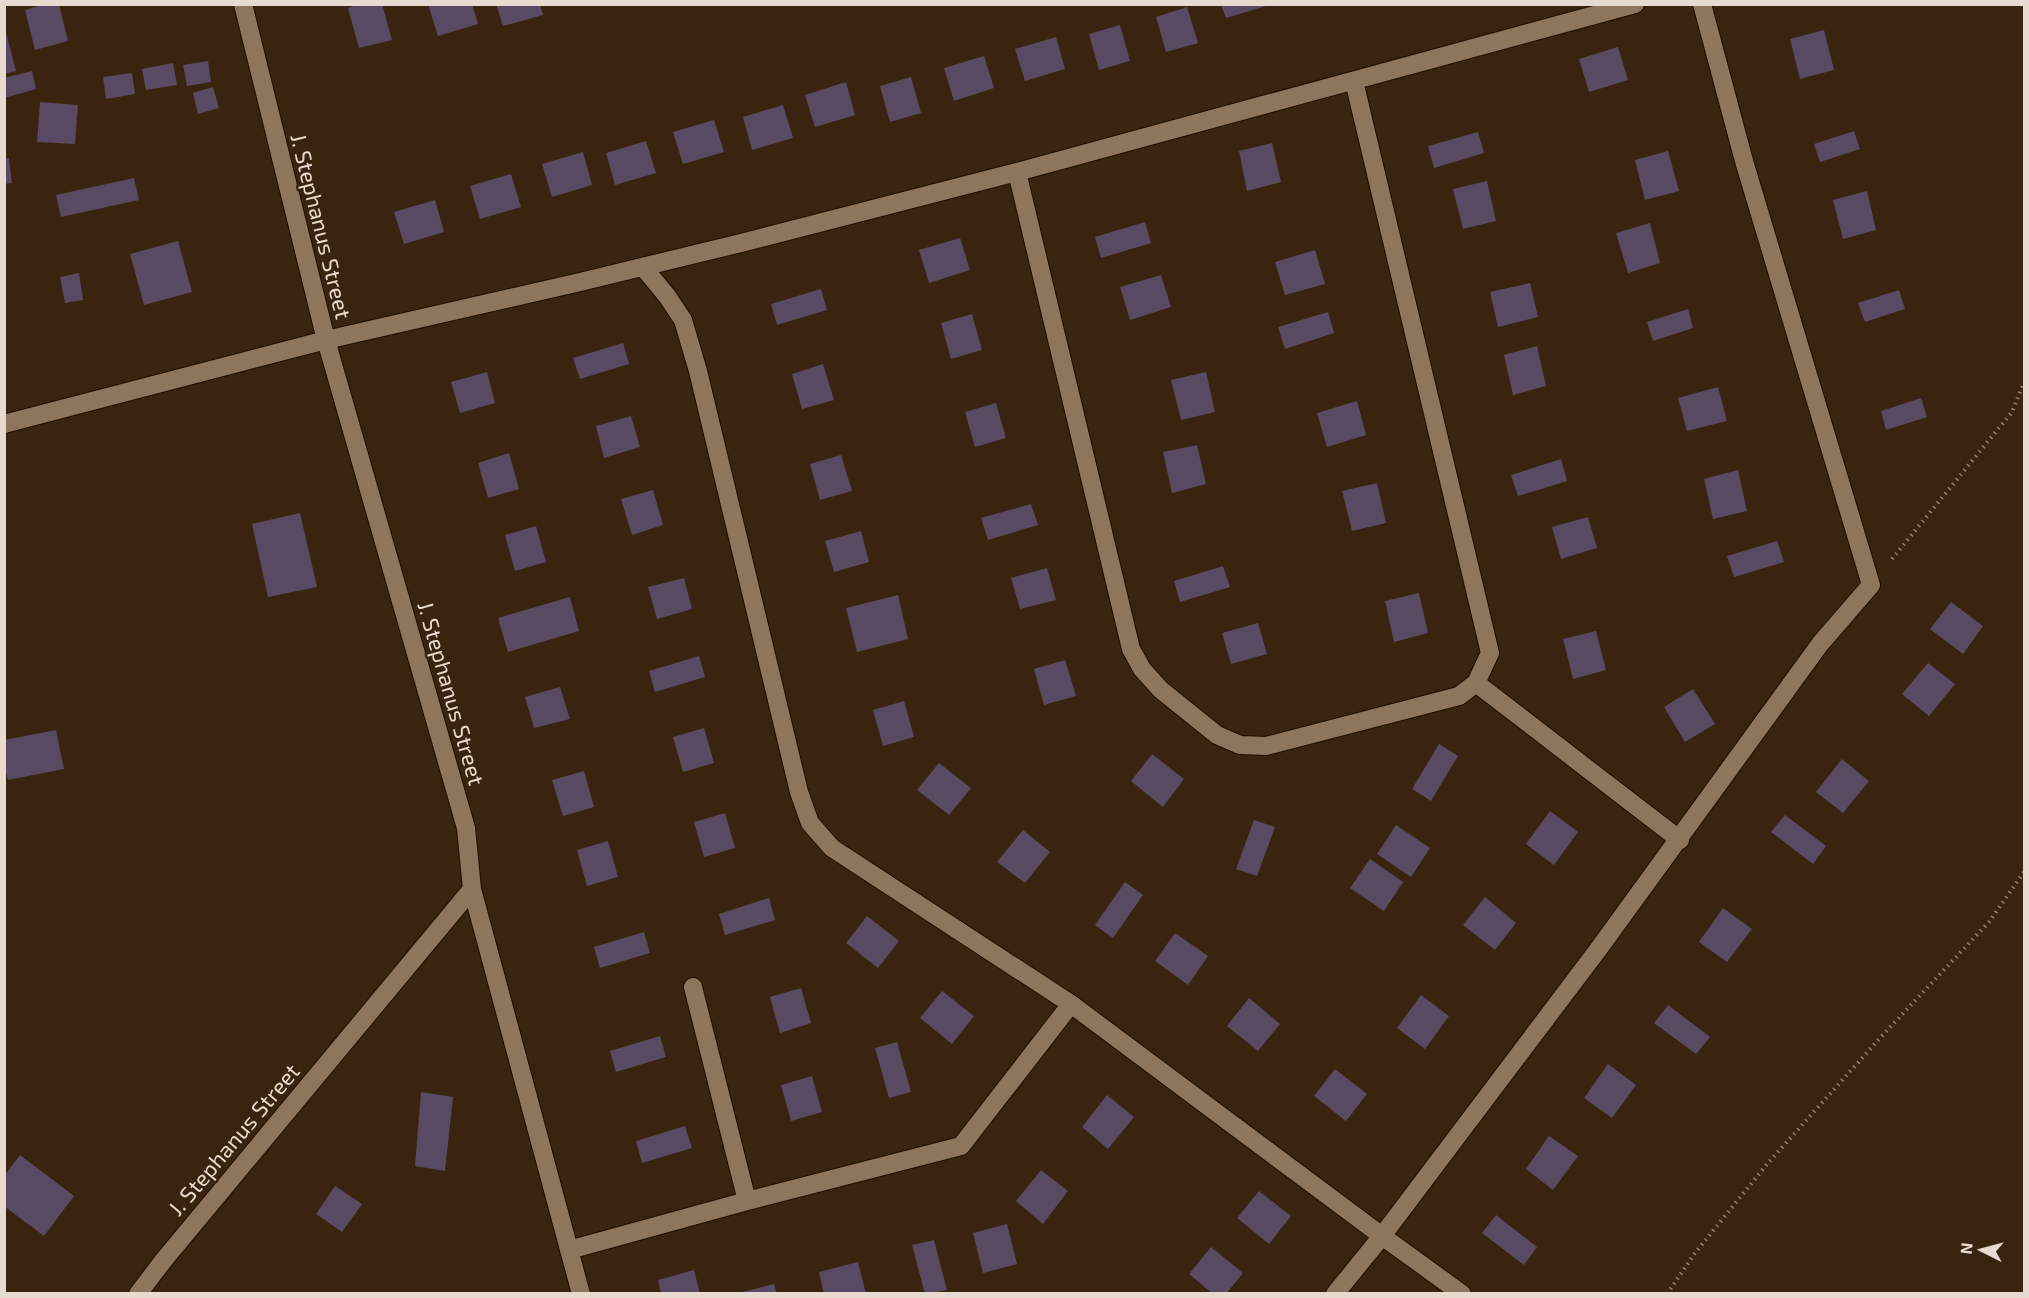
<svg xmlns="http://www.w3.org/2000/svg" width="2029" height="1298" font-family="'Exo 2',sans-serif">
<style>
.building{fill:#594962}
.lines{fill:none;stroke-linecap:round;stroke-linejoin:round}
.street-casing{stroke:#1f0d00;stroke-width:20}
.path{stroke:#928170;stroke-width:4;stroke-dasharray:1.5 4.5;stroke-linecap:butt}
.street{stroke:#8d755e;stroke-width:18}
.labels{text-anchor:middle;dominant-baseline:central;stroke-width:5;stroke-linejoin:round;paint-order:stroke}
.street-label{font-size:22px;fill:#e8dace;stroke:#39250f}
</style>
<rect width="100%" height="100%" fill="#39250f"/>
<!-- building -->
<path class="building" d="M45,4h14l9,37 -33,9 -10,-40z
M359,4h23l10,36 -33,8 -11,-40z
M428,4h44l6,20 -40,12z
M496,4h44l3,11 -40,11z
M1221,5h44l1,1 -40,12z
M1187,7l11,36 -32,9 -10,-35z
M4,25l12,46 -12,3z
M1120,25l10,36 -31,9 -10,-36z
M1824,30l10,40 -34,9 -10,-40z
M1056,37l9,32 -40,12 -10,-32z
M1618,47l10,33 -39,12 -10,-33z
M984,56l10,32 -40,13 -10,-33z
M208,61l3,21 -24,4 -4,-21z
M173,63l4,22 -31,5 -4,-21z
M32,71l4,18 -32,9v-20z
M132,73l3,21 -29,5 -3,-22z
M911,77l10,36 -31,9 -10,-36z
M846,82l9,33 -40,12 -10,-32z
M213,87l6,21 -21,6 -5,-21z
M40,102l38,3 -3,39 -38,-2z
M783,105l10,33 -41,12 -9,-33z
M714,120l10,32 -41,12 -10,-32z
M1854,131l6,18 -40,13 -6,-18z
M1478,132l6,21 -50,15 -6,-22z
M646,141l10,32 -41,12 -9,-32z
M1272,143l9,39 -34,9 -8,-40z
M1668,151l11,40 -34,9 -10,-40z
M583,152l9,33 -40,12 -10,-33z
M9,158l3,25 -8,1v-25z
M511,174l10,33 -41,12 -10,-33z
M134,178l5,22 -78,17 -5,-22z
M1487,181l9,40 -33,8 -10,-40z
M1867,191l9,39 -33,9 -10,-39z
M435,200l9,32 -40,12 -10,-32z
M1145,222l6,21 -50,15 -6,-21z
M1650,223l10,40 -32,10 -12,-40z
M960,238l10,32 -41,13 -10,-33z
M178,241l14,51 -48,13 -14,-51z
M1315,250l10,34 -40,11 -10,-33z
M79,273l4,27 -18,3 -5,-26z
M1161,275l10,32 -41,13 -10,-33z
M1530,283l8,34 -40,10 -8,-35z
M821,289l6,21 -50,15 -6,-21z
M1899,290l6,19 -40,13 -7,-19z
M1688,309l5,19 -40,13 -6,-19z
M1328,312l6,21 -49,16 -7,-22z
M972,314l10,36 -31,9 -10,-36z
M623,343l6,21 -49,15 -7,-21z
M1537,346l9,40 -33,9 -9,-40z
M823,364l11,36 -32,9 -10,-35z
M487,372l8,31 -35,10 -9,-31z
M1206,372l9,40 -34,8 -10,-40z
M1718,387l9,34 -40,10 -9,-33z
M1921,398l6,19 -41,13 -5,-19z
M1357,401l9,34 -39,12 -10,-34z
M996,403l10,35 -31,9 -10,-35z
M631,416l9,31 -36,11 -8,-32z
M1197,445l9,39 -34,9 -9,-41z
M509,453l10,36 -31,9 -10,-35z
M841,455l11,36 -32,9 -10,-36z
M1561,459l6,22 -49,15 -7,-21z
M1738,470l9,41 -34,8 -9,-40z
M1377,483l9,40 -34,8 -10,-40z
M653,490l10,35 -31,10 -11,-36z
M1031,504l7,21 -50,15 -7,-22z
M300,513l17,74 -49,10 -16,-73z
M1588,517l9,31 -36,11 -9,-32z
M536,526l10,36 -31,9 -10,-36z
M861,531l8,31 -35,10 -9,-31z
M1777,541l7,21 -50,15 -7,-21z
M1223,566l7,21 -50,15 -6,-21z
M1047,568l9,32 -36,9 -9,-31z
M684,578l8,31 -35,10 -9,-32z
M1419,593l9,40 -34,9 -9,-41z
M898,595l10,44 -51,13 -11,-44z
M570,597l9,34 -71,21 -10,-34z
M1951,602l32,24 -20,28 -33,-25z
M1258,623l9,31 -36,10 -9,-31z
M1596,631l10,39 -33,9 -10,-40z
M699,656l6,21 -50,15 -6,-21z
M1065,660l11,36 -32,9 -10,-36z
M1928,663l27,21 -26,32 -27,-22z
M560,687l10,32 -36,9 -9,-31z
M1693,689l22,35 -30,18 -21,-35z
M904,701l10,36 -31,9 -10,-36z
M704,728l10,35 -31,9 -10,-35z
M56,730l8,39 -56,11 -4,-16v-24z
M1439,744l19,12 -27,45 -19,-12z
M1152,754l32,25 -21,28 -32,-26z
M1842,759l27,22 -26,32 -27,-21z
M939,763l32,25 -22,27 -32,-25z
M584,771l10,36 -31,9 -11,-36z
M1550,811l28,21 -24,33 -28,-21z
M725,813l10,35 -31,9 -10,-35z
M1785,815l41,31 -13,18 -42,-32z
M1254,820l21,7 -18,49 -21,-7z
M1396,825l34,23 -19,29 -34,-23z
M1023,830l27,22 -25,31 -28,-21z
M608,841l10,36 -31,9 -10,-36z
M1370,859l33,23 -19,29 -34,-23z
M1125,882l18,13 -30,43 -18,-13z
M1485,897l31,26 -21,27 -32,-25z
M769,898l6,22 -50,15 -6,-21z
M1723,908l29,21 -25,33 -28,-20z
M867,916l32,25 -21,27 -32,-25z
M644,932l6,21 -50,15 -6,-21z
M1175,933l33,23 -20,29 -33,-24z
M801,988l10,35 -31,10 -10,-36z
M942,991l32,25 -22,28 -32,-26z
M1421,995l28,21 -24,33 -28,-21z
M1249,998l31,26 -22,27 -31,-25z
M1668,1005l42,32 -14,17 -42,-31z
M660,1036l6,21 -50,15 -6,-21z
M897,1042l14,50 -22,6 -14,-50z
M1608,1064l28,21 -24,33 -28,-20z
M1335,1069l32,25 -21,27 -32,-25z
M812,1076l10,36 -31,9 -10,-36z
M421,1092l32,5 -8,74 -30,-5z
M1107,1095l27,22 -26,32 -26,-22z
M685,1126l7,22 -50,15 -6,-22z
M1549,1136l29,20 -25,34 -27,-21z
M20,1155l54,41 -30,40 -40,-30v-30z
M1041,1170l27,21 -25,33 -27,-23z
M335,1186l27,18 -20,28 -26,-18z
M1259,1191l32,25 -22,28 -32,-26z
M1496,1215l41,32 -13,18 -42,-32z
M1007,1224l10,40 -34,9 -10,-40z
M934,1240l13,50 -22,4 -13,-49z
M1211,1247l32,26 -17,21h-13l-24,-20z
M858,1262l8,32h-42l-5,-22z
M694,1270l6,24h-39l-3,-14z
M774,1284l3,10h-38v-1z"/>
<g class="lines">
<defs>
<path id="street" d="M1017,172l114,477 11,20 19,21 56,45 23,10 26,1 193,-50 17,-13 14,-30 -136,-572
M643,267l24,29 16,24 15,51 101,421 11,31 22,25 239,156 311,232 80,58
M4,424l322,-84 250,-57 165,-40 276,-71 618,-168
M1476,683l204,157
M472,889l109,405
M693,987l54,214
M569,1250l178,-49 214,-55 110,-142
M138,1294l25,-33 309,-372 -6,-61 -140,-488 -83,-336
M1335,1294l47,-58 218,-289 220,-303 51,-59 -127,-424 -42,-157"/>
</defs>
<!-- street casing -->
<use href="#street" class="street-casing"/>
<!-- path -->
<path class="path" d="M1892,559l120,-147 12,-30
M1667,1294l28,-41 73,-90 112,-125 109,-116 35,-50"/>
<!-- street -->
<use href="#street" class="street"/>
</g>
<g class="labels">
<!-- street labels -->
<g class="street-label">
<text transform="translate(322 226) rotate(76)">J. Stephanus Street</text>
<text transform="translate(452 693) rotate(74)">J. Stephanus Street</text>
<text transform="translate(233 1139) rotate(-50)">J. Stephanus Street</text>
</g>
</g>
<!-- border -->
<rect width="2029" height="1298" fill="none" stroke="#e8dace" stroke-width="12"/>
<!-- north arrow -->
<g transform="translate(1981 1250) rotate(276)" stroke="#39250f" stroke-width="4.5" paint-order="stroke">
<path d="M0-4.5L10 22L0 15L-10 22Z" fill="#e8dace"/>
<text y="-9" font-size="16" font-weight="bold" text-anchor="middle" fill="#e8dace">N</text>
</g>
</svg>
